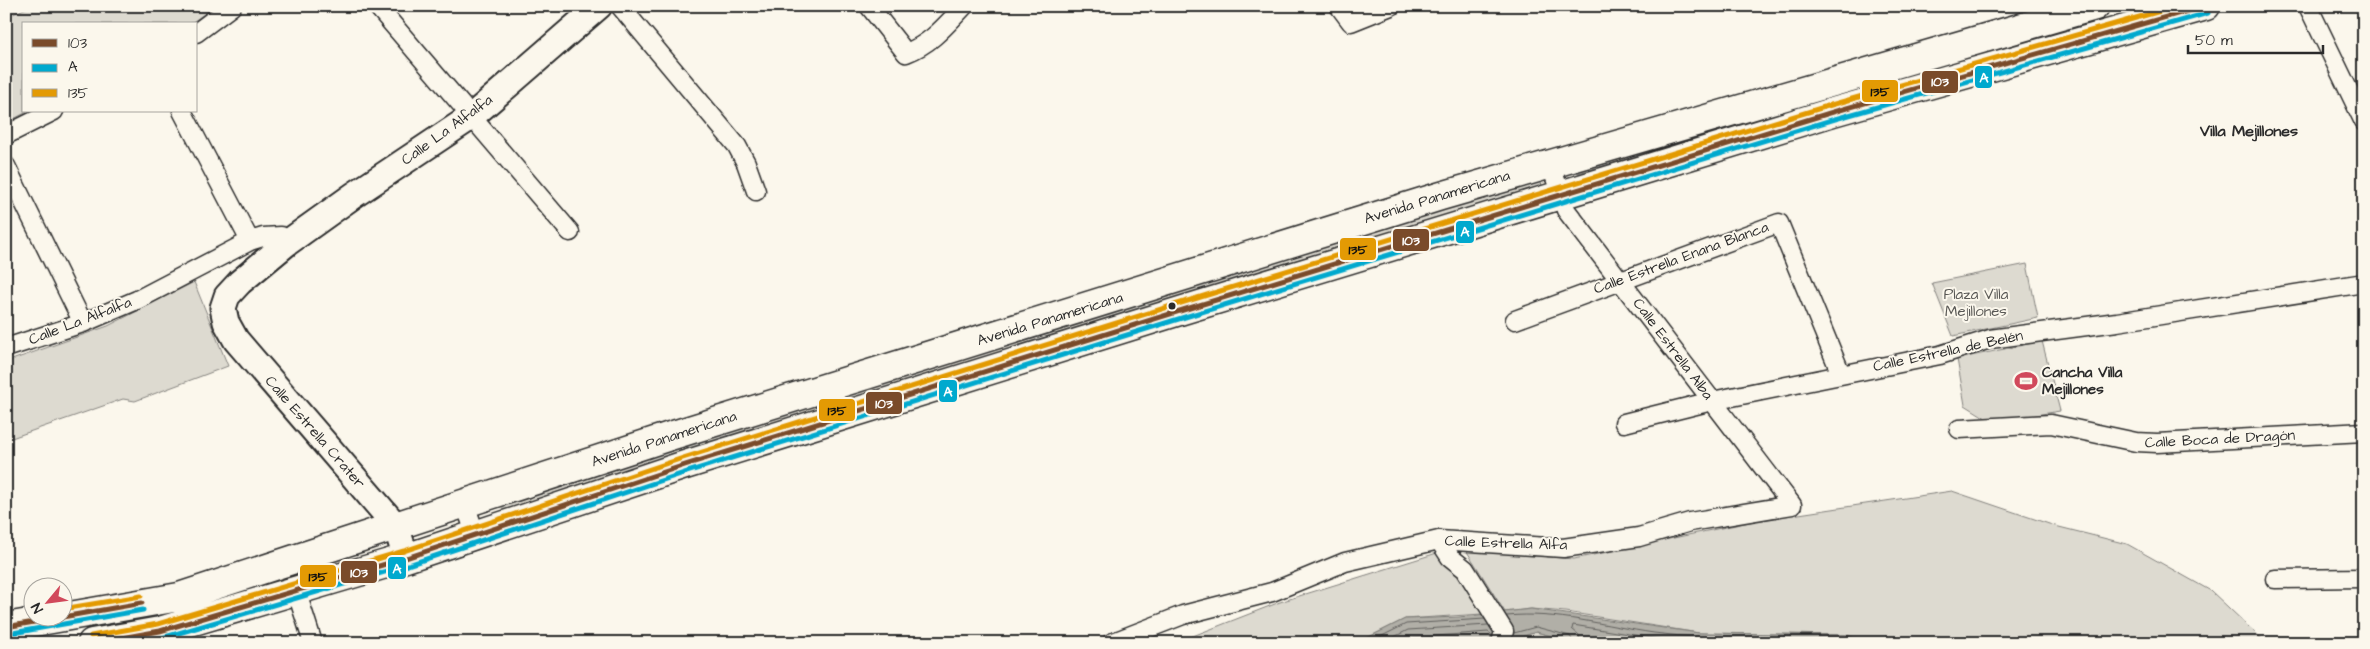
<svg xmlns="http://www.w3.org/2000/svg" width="2370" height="649" font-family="'Architects Daughter',sans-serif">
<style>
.green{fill:#dddad0;stroke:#84827e}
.water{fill:#b1afa7;stroke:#7b7a75}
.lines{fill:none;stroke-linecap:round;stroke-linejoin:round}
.shore{stroke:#61605d;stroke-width:1}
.street-casing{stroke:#2b2b2b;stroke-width:21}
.secondary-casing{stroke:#2b2b2b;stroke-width:29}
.primary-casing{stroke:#2b2b2b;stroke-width:31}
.street{stroke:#fbf7ec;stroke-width:18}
.secondary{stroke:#fbf7ec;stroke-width:25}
.primary{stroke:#fbf7ec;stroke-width:28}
.bus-1-casing{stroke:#fbf7ec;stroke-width:9}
.bus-2-casing{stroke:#fbf7ec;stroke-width:9}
.bus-3-casing{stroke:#fbf7ec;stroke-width:9}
.bus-1{stroke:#7a4b2a;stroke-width:5}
.bus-2{stroke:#00a9ce;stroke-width:5}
.bus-3{stroke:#e39a04;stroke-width:5}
.bus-dot{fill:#2b2b2b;stroke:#fbf7ec;stroke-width:2}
.labels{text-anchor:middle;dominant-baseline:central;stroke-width:4;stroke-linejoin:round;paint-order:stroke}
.street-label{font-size:15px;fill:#2b2b2b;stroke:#fbf7ec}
.park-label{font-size:15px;fill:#585754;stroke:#fbf7ec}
.poi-label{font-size:15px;font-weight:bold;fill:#2b2b2b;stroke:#fbf7ec;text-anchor:start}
.neighbourhood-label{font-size:16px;font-weight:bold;fill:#2b2b2b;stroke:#fbf7ec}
.line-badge{stroke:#fbf7ec;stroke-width:2}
.badge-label{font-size:14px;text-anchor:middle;font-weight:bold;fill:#fff}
.pale-badge-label{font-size:14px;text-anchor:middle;font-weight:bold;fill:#111}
</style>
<rect width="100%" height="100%" fill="#fbf7ec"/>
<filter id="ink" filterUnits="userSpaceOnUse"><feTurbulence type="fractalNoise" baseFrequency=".02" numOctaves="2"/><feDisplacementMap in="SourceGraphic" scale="10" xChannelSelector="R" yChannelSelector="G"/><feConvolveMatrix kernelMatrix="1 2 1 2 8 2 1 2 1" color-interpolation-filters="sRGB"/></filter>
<g filter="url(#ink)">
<!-- green -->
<path class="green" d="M31,6h184l-25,18h-166v87h5l-23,12v-106z
M2056,28l2,8 -480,137 -3,-8z
M1539,175l3,11 -1038,327 -2,-8 269,-87z
M2027,264l11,54 -85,18 -21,-53z
M194,282l34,84 -93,35 -12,-2 -117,41v-78l102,-36z
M2042,341l18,70 -55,9h-16l-24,-15 -8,-46z
M1952,491l103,35 72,18 84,47 55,52h-395l-25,-8 -147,-2 -133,-21 -35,-3 -26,3 -39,-62 108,9 185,-39z
M1437,553l17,17 28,44 -77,5 -48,24h-182l105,-41z
M1536,632l42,11h-75z"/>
<!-- water -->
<path class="water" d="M1531,609l168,24 147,2 25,8h-293l-42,-11 -33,11h-146l48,-24 54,-2z"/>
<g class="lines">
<!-- shore -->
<path class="shore" d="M1507,616c50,-5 98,10 147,17 63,8 127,8 191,7l8,3
M1514,633l22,-6 34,9 4,7
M1368,643l38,-19 79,-5
M1382,643l26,-13 80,-5
M1399,643l11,-5 78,-6 3,2 -1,9
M1580,643l-1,-8 -7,-6 1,-4 111,18"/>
<defs>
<path id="street" d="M377,6l193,226
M620,6l117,140 9,17 10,28
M869,6l37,47c25,-9 40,-28 58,-47
M1339,6l12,16 40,-16
M2308,6l56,116
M196,33l36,-27
M182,111l68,130
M6,135l48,-24
M6,166l77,157
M1515,320l264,-97 62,151
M6,348l77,-25 54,-23 113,-59 13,-4 18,-1 6,7
M1624,423l88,-22 228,-46 50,-16 127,-17 247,-39
M1959,429l92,-5 85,18 21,1 207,-11
M465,504l11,32
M1439,540l11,17 15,12 39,62 -3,12
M2275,579l89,-1
M296,590l17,53
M1111,643l72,-28 89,-23 73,-30 94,-22 124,8 76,-11 51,-15 102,-17 -226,-295 -16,-47"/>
<path id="secondary" d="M406,558l-10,-32 -160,-186 -10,-18 -3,-14 4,-12 13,-14 47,-39 67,-48 117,-78 128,-111"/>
<path id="primary" d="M6,627l173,-30 491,-161 771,-240 654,-190
M92,643l68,-12 246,-73 279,-93 498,-155 650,-198 373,-106"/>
</defs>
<!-- street casing -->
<use href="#street" class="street-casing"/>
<!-- secondary casing -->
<use href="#secondary" class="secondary-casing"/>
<!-- primary casing -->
<use href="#primary" class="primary-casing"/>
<!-- street -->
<use href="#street" class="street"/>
<!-- secondary -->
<use href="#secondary" class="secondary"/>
<!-- primary -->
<use href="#primary" class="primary"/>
<defs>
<path id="bus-1" d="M6,627l136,-24
M93,643l67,-12 246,-73 279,-93 498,-155 650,-198 372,-106"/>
<path id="bus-2" d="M7,634l136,-24
M137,643l25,-5 246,-73 279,-93 498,-155 650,-198 373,-106"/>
<path id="bus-3" d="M62,609l79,-13
M91,636l67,-12 246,-73 279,-93 498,-155 650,-198 347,-99"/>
</defs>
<!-- bus-1 casing -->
<use href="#bus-1" class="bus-1-casing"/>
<!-- bus-2 casing -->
<use href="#bus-2" class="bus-2-casing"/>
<!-- bus-3 casing -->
<use href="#bus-3" class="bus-3-casing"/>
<!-- bus-1 -->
<use href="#bus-1" class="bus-1"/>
<!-- bus-2 -->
<use href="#bus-2" class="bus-2"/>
<!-- bus-3 -->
<use href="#bus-3" class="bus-3"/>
</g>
</g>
<!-- icons -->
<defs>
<symbol id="stadium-bare" viewBox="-9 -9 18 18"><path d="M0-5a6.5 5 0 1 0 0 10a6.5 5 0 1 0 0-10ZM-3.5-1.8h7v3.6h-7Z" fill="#d1495b" stroke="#fbf7ec" stroke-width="2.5" paint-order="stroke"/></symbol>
</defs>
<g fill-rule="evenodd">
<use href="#stadium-bare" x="2010" y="365" width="32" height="32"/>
</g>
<!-- markers -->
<circle class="bus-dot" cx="1172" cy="306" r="4.5"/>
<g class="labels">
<!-- street labels -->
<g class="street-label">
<text transform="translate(447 130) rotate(-36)">Calle La Alfalfa</text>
<text transform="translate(1437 197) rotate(-17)">Avenida Panamericana</text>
<text transform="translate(1681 258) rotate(-20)">Calle Estrella Enana Blanca</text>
<text transform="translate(1050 319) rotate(-17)">Avenida Panamericana</text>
<text transform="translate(80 321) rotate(-21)">Calle La Alfalfa</text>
<text transform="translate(1673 349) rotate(53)">Calle Estrella Alba</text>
<text transform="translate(1948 351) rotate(-12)">Calle Estrella de Belén</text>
<text transform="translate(315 432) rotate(49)">Calle Estrella Crater</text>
<text transform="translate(664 439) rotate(-18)">Avenida Panamericana</text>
<text transform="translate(2220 439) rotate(-3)">Calle Boca de Dragón</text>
<text transform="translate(1506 543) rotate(2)">Calle Estrella Alfa</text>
</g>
<!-- park labels -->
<g class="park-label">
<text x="1976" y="294">Plaza Villa<tspan x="1976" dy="17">Mejillones</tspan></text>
</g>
<!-- poi labels -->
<g class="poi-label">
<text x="2042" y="372">Cancha Villa<tspan x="2042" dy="17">Mejillones</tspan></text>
</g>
<!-- neighbourhood labels -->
<g class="neighbourhood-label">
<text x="2249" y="131">Villa Mejillones</text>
</g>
</g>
<g class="line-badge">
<rect x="1974" y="65" width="19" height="24" rx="5" fill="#00a9ce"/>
<rect x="1921" y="70" width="38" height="24" rx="5" fill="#7a4b2a"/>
<rect x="1861" y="79" width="38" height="24" rx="5" fill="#e39a04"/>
<rect x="1455" y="220" width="20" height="24" rx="5" fill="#00a9ce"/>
<rect x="1392" y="228" width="38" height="24" rx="5" fill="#7a4b2a"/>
<rect x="1339" y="237" width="38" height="24" rx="5" fill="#e39a04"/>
<rect x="938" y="379" width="20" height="24" rx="5" fill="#00a9ce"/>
<rect x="865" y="391" width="38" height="24" rx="5" fill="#7a4b2a"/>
<rect x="818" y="398" width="38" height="24" rx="5" fill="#e39a04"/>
<rect x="387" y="556" width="20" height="24" rx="5" fill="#00a9ce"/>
<rect x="340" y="560" width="38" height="24" rx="5" fill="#7a4b2a"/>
<rect x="299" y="564" width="38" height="24" rx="5" fill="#e39a04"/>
</g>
<g class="badge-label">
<text x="1984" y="82">A</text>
<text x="1940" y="86">103</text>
<text x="1465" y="236">A</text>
<text x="1411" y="245">103</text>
<text x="948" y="396">A</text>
<text x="884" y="408">103</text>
<text x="397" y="573">A</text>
<text x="359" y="577">103</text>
</g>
<g class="pale-badge-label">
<text x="1880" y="96">135</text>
<text x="1358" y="254">135</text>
<text x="837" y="415">135</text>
<text x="318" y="581">135</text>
</g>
<!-- margin -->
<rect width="2370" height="649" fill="none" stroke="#fbf7ec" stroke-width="25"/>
<rect x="12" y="12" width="2345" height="624" fill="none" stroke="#2b2b2b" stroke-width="2" filter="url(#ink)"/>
<!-- legend -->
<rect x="22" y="22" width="175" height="90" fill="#fbf7ec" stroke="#a8a59f"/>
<rect x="32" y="39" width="25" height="8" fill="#7a4b2a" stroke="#a8a59f"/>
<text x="68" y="48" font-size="15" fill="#2b2b2b">103</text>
<rect x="32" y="64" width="25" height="8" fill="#00a9ce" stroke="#a8a59f"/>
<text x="68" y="72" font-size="15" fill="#2b2b2b">A</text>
<rect x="32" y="89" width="25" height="8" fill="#e39a04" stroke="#a8a59f"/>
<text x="68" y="98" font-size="15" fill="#2b2b2b">135</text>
<!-- north arrow -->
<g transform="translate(48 602) rotate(241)"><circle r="24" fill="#fbf7ec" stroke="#a8a59f"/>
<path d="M0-4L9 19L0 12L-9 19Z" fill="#d1495b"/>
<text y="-8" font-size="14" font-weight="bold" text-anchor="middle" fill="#2b2b2b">N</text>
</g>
<!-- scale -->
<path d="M2188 45v8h135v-8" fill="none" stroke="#2b2b2b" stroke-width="2.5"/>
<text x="2195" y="45" font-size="15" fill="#2b2b2b" stroke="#fbf7ec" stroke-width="4" paint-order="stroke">50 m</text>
</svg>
